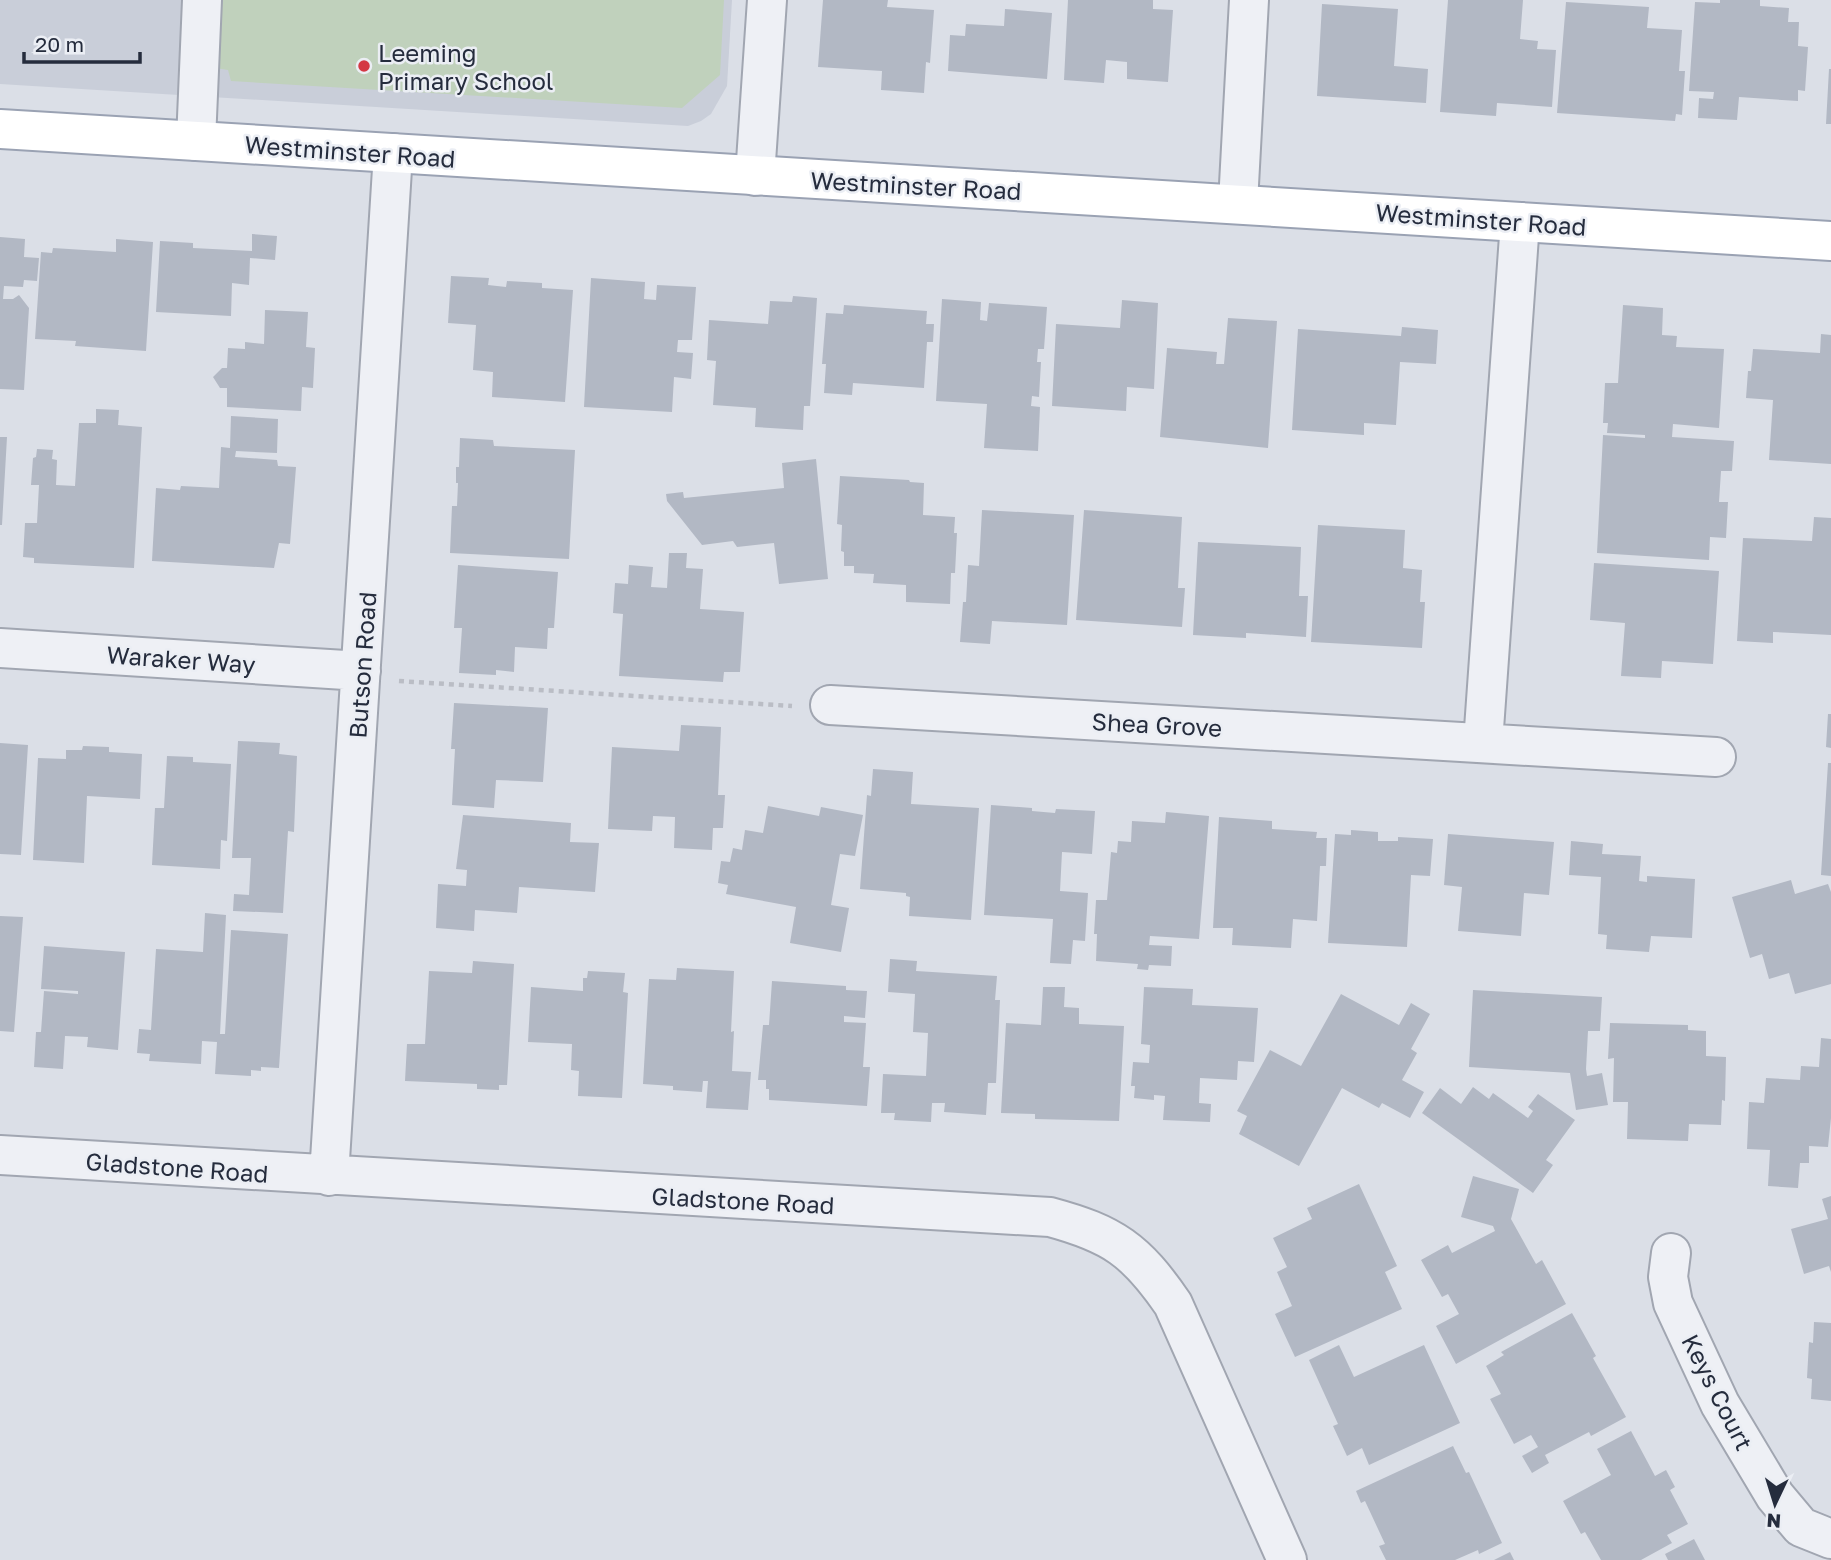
<svg xmlns="http://www.w3.org/2000/svg" width="1831" height="1560" font-family="'Golos Text',sans-serif">
<style>
.built{fill:#c9ced9}
.green{fill:#c0d1bc}
.building{fill:#b2b8c4}
.lines{fill:none;stroke-linecap:round;stroke-linejoin:round}
.minor-casing{stroke:#a1a6b1;stroke-width:42}
.major-casing{stroke:#9aa2b3;stroke-width:42}
.path{stroke:#babdc5;stroke-width:4.5;stroke-dasharray:5 5;stroke-linecap:butt}
.minor{stroke:#eef0f5;stroke-width:38}
.major{stroke:#fff;stroke-width:38}
.poi-dot{fill:#d43844;stroke:#ebeef4;stroke-width:2.5}
.labels{text-anchor:middle;dominant-baseline:central;stroke-width:5;stroke-linejoin:round;paint-order:stroke}
.poi-label{font-size:24px;fill:#252c3d;stroke:#ebeef4;text-anchor:start}
.street-label{font-size:24px;fill:#252c3d;stroke:#ebeef4}
</style>
<rect width="100%" height="100%" fill="#dbdfe7"/>
<!-- built -->
<path class="built" d="M0,0h732l-5,86 -16,28 -10,7 -13,5 -688,-42z"/>
<!-- green -->
<path class="green" d="M219,0h505l-4,75 -38,33 -451,-27 -3,-11 -13,-2z"/>
<!-- building -->
<path class="building" d="M823,0h65l-1,7 47,3 -4,53 -4,-1 -2,31 -43,-3 1,-19 -64,-4z
M1068,0h85v9l20,1 -5,72 -41,-3v-17l-21,-2 -2,23 -40,-3z
M1448,0h75l-3,39 18,2 -1,8 19,1 -4,57 -55,-4 -1,13 -56,-4z
M1720,0h40v6l29,2 -1,14h11l-1,24 10,1 -3,44 -7,-1v11l-59,-4 -2,23 -39,-2 1,-20 14,1 1,-7 -25,-1 6,-89 25,1z
M1566,2l83,5 -2,21 35,2 -3,41h6l-3,44 -6,-1 -1,7 -118,-8z
M1322,4l76,5 -4,57 34,3 -2,34 -109,-7z
M1005,9l47,4 -5,66 -99,-8 2,-36 15,1 1,-12 38,2z
M1829,69h2v55h-5z
M252,234l25,2 -2,24 -25,-2 -1,27 -17,-2 -1,33 -75,-4 4,-71 33,2v5l59,3z
M0,237l25,2 -1,18 15,1 -2,23 -13,-1 -1,7 -19,-1 -1,13h10l6,-4 10,13 -5,82 -24,-1z
M116,239l37,3 -7,109 -71,-5 1,-5 -41,-2 6,-87 11,1 1,-5 63,4z
M451,276l38,2 -1,7 18,2 1,-6 35,2v5l31,2 -8,112 -73,-5 1,-25 -20,-2 3,-45 -28,-2z
M591,278l54,4 -1,17 12,1 1,-15 39,2 -4,53h-14l-1,12 16,1 -2,26 -17,-2 -2,35 -88,-5z
M793,296l24,2 -7,108h-6l-1,24 -48,-3 1,-19 -43,-3 3,-44 -9,-1 2,-40 59,4 2,-23 22,1z
M942,299l39,3 -1,18 7,1 2,-18 58,4 -3,42h-6l-1,13h4l-2,35 -7,-1 -1,10 9,1 -2,44 -54,-3 3,-44 -51,-3z
M1122,300l36,3 -4,86 -27,-2 -1,24 -74,-5 4,-82 64,4z
M844,305l83,6 -1,13h8l-1,18h-6l-3,46 -71,-5 -1,12 -28,-2 2,-29h-4l4,-51 17,1z
M1623,305l40,3 -1,27 15,1 -1,11 48,2 -5,79 -46,-4 -1,13 62,4 -2,30h-11l-2,31h9l-2,36 -16,-1 -1,23 -112,-7 6,-118 42,3v-3l-38,-2 1,-10h-5l2,-40h13z
M265,310l43,2 -2,35 9,1 -2,40 -11,-1 -1,24 -74,-4v-19h-7l-7,-11 9,-9h5l1,-20 17,1v-7l19,2z
M1228,318l49,3 -9,127 -108,-11 7,-89 50,4 -1,12h8z
M1402,327l36,3 -2,34 -36,-2 -4,63 -32,-2v12l-72,-5 6,-101 103,7z
M1821,334l10,1v129l-62,-4 4,-60 -27,-2 2,-27h3l2,-22 67,4z
M96,409l23,1 -1,15 24,2 -8,141 -100,-5v-5l-11,-1 2,-34h12l2,-38h-8l2,-27 3,-1 1,-8 16,1 -1,9 5,1 -1,25 19,1 4,-63h17z
M231,416l47,3 -1,34 -41,-2 -1,6 42,3 1,6 18,1 -6,77 -11,-1 -5,25 -122,-7 4,-73 24,2 1,-4 38,2 2,-41 9,1z
M0,437h7l-5,88h-2z
M460,438l33,2 1,6 81,4 -6,109 -119,-6 2,-47h5l1,-23h-2v-16h3z
M816,459l12,120 -49,5 -5,-41 -37,4 -4,-6 -31,4 -35,-44 -1,-7 17,-2 1,6 100,-10 -2,-25z
M840,476l69,4 1,2 14,1 -1,32 32,2 -1,16h3l-2,40h-4l-1,31 -44,-2v-17l-33,-2 1,-9 -20,-1v-7h-10v-14l-3,-1 1,-26 -5,-1z
M982,510l92,5 -7,110 -75,-4 -2,23 -30,-2 3,-40h3l2,-37 11,1z
M1084,510l98,7 -4,71h7l-3,39 -106,-7z
M1814,517l17,1v117l-58,-3v11l-36,-2 6,-103 69,3z
M1318,525l87,5 -2,38 19,2 -2,32h5l-3,46 -111,-6z
M1198,542l103,5 -2,49h9l-2,41 -60,-4v5l-53,-3z
M669,553h18l-1,15 17,1 -3,40 44,3 -4,60h-16l-1,10 -104,-6 4,-62 -10,-1 2,-30 13,1 1,-19 24,2 -2,20 16,1z
M1594,563l125,8 -6,93 -51,-3 -1,17 -40,-2 4,-53 -35,-3z
M458,565l100,7 -4,56h-6l-1,21 -32,-2 -1,25 -18,-2v5l-37,-2 3,-45h-8z
M454,703l94,5 -5,74 -47,-2 -2,28 -42,-3 3,-56h-4z
M1828,714h3v34l-5,-1z
M681,725l40,2 -3,68h7l-2,33h-10l-1,22 -38,-2 1,-31 -22,-1 -1,15 -44,-2 4,-82 67,4z
M238,741l42,2 -1,11 18,2 -3,76 -6,-1 -5,82 -50,-2 1,-17 15,1 2,-37h-19z
M0,743l28,2 -7,110 -21,-1z
M83,746l26,1v5l33,2 -2,45 -53,-3 -3,67 -51,-3 5,-102 28,1v-9h16z
M167,756l26,1v5l38,2 -4,77 -6,-1 -1,29 -68,-4 3,-57h9z
M1828,763h3v113l-10,-1z
M873,769l40,3 -2,32 68,4 -8,112 -62,-4 1,-19 -4,-1v-3l-46,-4 7,-94 4,1z
M991,805l41,3v3l23,2 1,-4 39,2 -3,43 -30,-2 -2,39 28,2 -3,48 -12,-1 -2,24 -21,-1 3,-44 -69,-4z
M768,806l51,10 2,-9 42,8 -8,41 -15,-2 -9,51 18,3 -8,44 -51,-9 6,-36 -70,-13 2,-9 -10,-2 3,-22 9,1 3,-14 9,2 3,-20 18,3z
M1166,812l43,4 -10,123 -49,-3 -1,9 23,1 -1,20 -22,-1 -1,5 -11,-1 1,-5 -42,-3 1,-27h-3l2,-34h11l4,-48 6,1 1,-12 13,1 1,-21 33,2z
M463,815l108,8 -1,19 29,1 -4,49 -76,-5 -2,26 -42,-3 -1,21 -38,-3 2,-44 28,2 1,-16 -11,-1z
M1219,817l53,4v8l45,3 -1,6h11l-1,28h-6l-3,55 -24,-2 -2,29 -59,-3 1,-17h-20z
M1351,830l27,2v9h20v-4l35,2 -3,37 -19,-1 -4,72 -79,-4 7,-109 16,1z
M1448,834l106,8 -5,53 -25,-2 -3,43 -63,-5 4,-44 -18,-2z
M1571,841l32,3 -1,10 39,2 -2,25 8,1v-6l48,3 -3,59 -41,-2 -2,16 -43,-3 1,-14 -9,-1 3,-57 -32,-2z
M1791,880l4,14 33,-10 3,8v92l-36,10 -6,-21 -20,6 -7,-25 -12,4 -18,-61z
M205,913l21,2 -6,119h5l6,-104 57,4 -9,134 -18,-1v4l-10,-1v6l-36,-2 2,-32 -15,-1 -1,23 -52,-3 1,-7 -13,-1 2,-24 12,1 5,-81 47,3z
M0,916l23,1 -9,115 -14,-1z
M44,946l81,6 -7,98 -31,-3 1,-10 -23,-1 -2,33 -29,-2 2,-35h5l3,-41 34,3v-3l-37,-2z
M890,959l27,2 -1,10 81,5 -2,24h5l-4,83h-8l-2,32 -42,-3 1,-9h-13l-1,19 -37,-2 1,-7h-14l2,-39 43,2 2,-43 -15,-1 2,-38 -27,-2z
M473,961l41,3 -7,121h-8v5l-22,-1v-5l-72,-3 2,-37h18l4,-73 43,2z
M677,968l57,3 -3,61 3,-1 -2,40 19,1 -3,38 -42,-2 2,-27h-5l-1,11 -29,-2v-4l-30,-2 6,-105 27,1z
M588,971l37,2 -2,19 5,1 -6,105 -44,-2 1,-25 -8,-1 1,-26 -44,-2 3,-55 52,4v-13h4z
M772,981l74,5v4l21,1 -2,27 -21,-2v6l22,1 -3,44h7l-3,39 -98,-6v-11h-3v-9h-8l5,-55h6z
M1043,987h22l-1,20 15,1v16l45,2 -5,95 -84,-2v-5l-34,-1 5,-90 35,2z
M1144,987l49,2 -1,16 66,3 -4,54 -16,-1 -1,19 -37,-2 -1,25 12,1 -1,18 -47,-2 2,-24 -11,-1v5l-20,-2 1,-12h-4l2,-24 16,1 1,-18 -9,-1z
M1473,990l129,7 -2,34h-12l-2,38 1,7 15,-3 6,32 -32,5 -6,-37 -101,-6z
M1341,994l58,31 12,-22 19,11 -19,35 6,4 -15,27 22,12 -14,26 -28,-15 -3,5 -37,-20 -43,78 -60,-32 8,-18 -10,-5 33,-61 31,16z
M1610,1023l78,2v5l18,1v25l20,1 -1,44 -3,-1 -1,25 -32,-1 -1,17 -61,-2 1,-37h-15l1,-44 -6,1z
M1821,1038l10,1v79l-3,29 -19,-1v17h-9l-2,25 -30,-2 2,-36 -23,-1 2,-47 15,1 2,-25 34,2 1,-14 18,1z
M1473,1087l16,12 4,-6 35,25 5,-7 -5,-4 10,-13 37,26 -29,40 7,5 -20,28 -111,-80 18,-25 21,16z
M1473,1176l46,13 -8,30 25,45 6,-4 24,44 -110,60 -20,-38 23,-12 -11,-20 -6,3 -21,-37 27,-15 4,8 43,-22 -2,-5 -32,-9z
M1359,1184l38,82 -12,6 17,37 -107,48 -20,-43 17,-8 -15,-34 10,-5 -14,-29 39,-19 -5,-11z
M1831,1196v76l-2,-6 -25,8 -13,-45 37,-10 -6,-20z
M1572,1313l24,43 -3,2 33,59 -35,19 -2,-4 -44,23 4,8 -17,10 -10,-17 16,-9 -7,-12 -17,9 -24,-45 11,-5 -15,-28 18,-11 -3,-3z
M1814,1322l17,1v78l-20,-2 1,-20 -5,-1 2,-36 4,1z
M1339,1345l15,32 70,-32 36,78 -91,42 -7,-17 -15,8 -14,-30 5,-2 -29,-64z
M1631,1431l24,45 11,-6 9,17 -5,3 18,34 -21,11 5,8 -31,17h-40l-16,-28 -4,2 -18,-33 48,-26 -14,-26z
M1453,1446l13,27 3,-1 33,71 -23,11 -1,-4 -23,10h-69l-7,-14 6,-2 -20,-43 -4,2 -5,-12z
M1694,1539l11,21h-37l-3,-6z
M1510,1552l4,8h-20z"/>
<g class="lines">
<defs>
<path id="minor" d="M196,141l6,-141
M755,176l12,-176
M1238,203l11,-203
M0,648l361,23
M830,705l886,52
M1483,743l37,-521
M0,1155l1050,62c63,17 86,33 123,87l114,256
M329,1176l64,-1023
M1671,1253l-3,24 5,26 47,101 55,92 26,31 30,12"/>
<path id="major" d="M0,129l1831,112"/>
</defs>
<!-- minor casing -->
<use href="#minor" class="minor-casing"/>
<!-- major casing -->
<use href="#major" class="major-casing"/>
<!-- path -->
<path class="path" d="M399,681l393,25"/>
<!-- minor -->
<use href="#minor" class="minor"/>
<!-- major -->
<use href="#major" class="major"/>
</g>
<!-- markers -->
<circle class="poi-dot" cx="364" cy="66" r="7"/>
<g class="labels">
<!-- poi labels -->
<g class="poi-label">
<text x="378" y="52">Leeming<tspan x="378" dy="28">Primary School</tspan></text>
</g>
<!-- street labels -->
<g class="street-label">
<text transform="translate(350 151) rotate(4)">Westminster Road</text>
<text transform="translate(916 185) rotate(3)">Westminster Road</text>
<text transform="translate(1481 219) rotate(4)">Westminster Road</text>
<text transform="translate(181 659) rotate(4)">Waraker Way</text>
<text transform="translate(362 665) rotate(-86)">Butson Road</text>
<text transform="translate(1157 724) rotate(3)">Shea Grove</text>
<text transform="translate(177 1167) rotate(4)">Gladstone Road</text>
<text transform="translate(743 1200) rotate(3)">Gladstone Road</text>
<text transform="translate(1718 1392) rotate(63)">Keys Court</text>
</g>
</g>
<!-- north arrow -->
<g transform="translate(1775 1504) rotate(184)" stroke="#ebeef4" stroke-width="5" paint-order="stroke">
<path d="M0-5L12 26L0 18L-12 26Z" fill="#252c3d"/>
<text y="-10" font-size="19" font-weight="bold" text-anchor="middle" fill="#252c3d">N</text>
</g>
<!-- scale -->
<path d="M24 52v10h116v-10" fill="none" stroke="#252c3d" stroke-width="3.5"/>
<text x="35" y="52" font-size="21" fill="#252c3d" stroke="#ebeef4" stroke-width="5" paint-order="stroke">20 m</text>
</svg>
